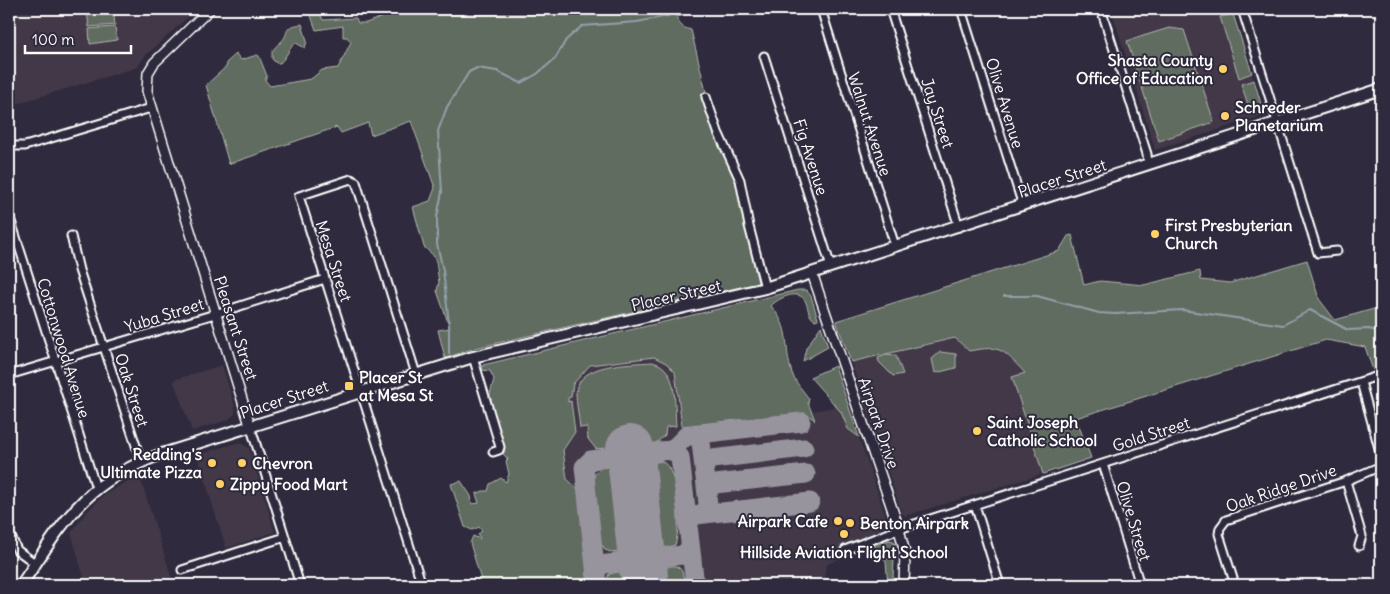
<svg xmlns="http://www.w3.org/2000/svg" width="1390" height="594" font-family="Delius,sans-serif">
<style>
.built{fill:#423846}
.green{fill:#616c61;stroke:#b0b6b0}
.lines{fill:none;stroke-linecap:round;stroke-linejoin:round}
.stream{stroke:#92a1aa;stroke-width:2}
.taxiway{stroke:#97949e;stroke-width:19}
.runway{stroke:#97949e;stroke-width:48}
.minor-casing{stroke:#fff;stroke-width:11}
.tertiary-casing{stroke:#fff;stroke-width:12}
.secondary-casing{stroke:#fff;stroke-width:14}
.minor{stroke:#2f2a3d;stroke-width:7}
.tertiary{stroke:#2f2a3d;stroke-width:9}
.secondary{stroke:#2f2a3d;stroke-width:10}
.poi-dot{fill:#ffd166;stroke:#2f2a3d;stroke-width:2}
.labels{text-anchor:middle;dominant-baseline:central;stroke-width:4;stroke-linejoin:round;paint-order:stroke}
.poi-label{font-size:16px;font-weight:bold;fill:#fff;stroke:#2f2a3d;text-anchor:start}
.street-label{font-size:16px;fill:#fff;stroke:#2f2a3d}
</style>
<rect width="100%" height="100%" fill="#2f2a3d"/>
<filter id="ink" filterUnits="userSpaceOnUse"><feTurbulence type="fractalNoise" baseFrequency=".02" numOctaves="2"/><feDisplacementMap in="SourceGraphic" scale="10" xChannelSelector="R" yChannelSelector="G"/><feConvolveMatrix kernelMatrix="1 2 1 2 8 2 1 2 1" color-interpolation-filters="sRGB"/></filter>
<g filter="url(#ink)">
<!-- built -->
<path class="built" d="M9,9h188l-53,48 -6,10 -122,37 -7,-10z
M1111,9h120l34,106 -110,35z
M956,338l13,13 22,-4 10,2 24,24 41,16 24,67 -47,18 -138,42 -3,-3 -51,-151z
M646,340l166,71 36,-6 39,115 -4,8 -42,19 4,9 -17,8 -3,6 1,15h-329l46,-16 -48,-194z
M222,365l13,42v7l-7,6 -36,11 -19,-51z
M239,442l10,6 26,84 -49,16 -29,-93z
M139,474l35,111h-88l-15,-52 13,-18 19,-19z"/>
<!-- green -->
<path class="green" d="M113,9l2,16 -26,2 -2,-16z
M427,9h247c4,12 4,18 17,21l16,66 29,80 22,107 -283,65 -30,10 -7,-28 12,-2 -13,-37 2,-9 -3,-20 -3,-7 -9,-8 -11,-40 17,-6 5,-13 -24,-67 -40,14 -3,-12 -27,10 -4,-6 -108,37 -23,-79 21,-19 -1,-3 10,-9 5,6 16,-5 2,1 8,20 -2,4 5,6 41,-7 11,-9 16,-2 13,-26 -4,-5h-4v-11l-27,4 -6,-17 9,-2 4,9 33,-2 2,5h8l30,-11z
M1233,14l19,59 -13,5 -19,-61z
M302,24l5,17 -2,7 -9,-5c-7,4 -9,14 -16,20h-4l-4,-4v-7c3,-5 5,-7 9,-10 10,-10 0,-15 21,-18z
M115,27l2,13 -27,4 -1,-15z
M1169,28l15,2 30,92 -55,19 -32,-100z
M1254,80l8,27 -12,3 -9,-26z
M1072,235l12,50 16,-4 44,4 56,-14 1,9 29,3 77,-23 12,39 16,21 46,-13v61l-8,2 -8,-23 -39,-7 -250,78 15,40 -48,16 -31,-97 13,-4c-23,-24 -23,-28 -56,-22l-14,-13 -104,24 -15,-41 223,-70 9,-15z
M798,290h8l5,6 7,23 -3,1c-8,-4 -6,-14 -11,-21 -8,-10 -27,0 -33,7 21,23 12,40 21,67 4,11 11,17 17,26l-1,4 7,17 -10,-7 -123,13 -7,-54 -9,-9 -12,-6 -64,8 -17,19 -2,13 -3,1v4l3,-1 4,31 -12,18 4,29 14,13 11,93h-130l19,-5 -11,-37 3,-7 7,3 -2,-5 4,-3 -3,-4 -7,3 -7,-3 -14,-43 10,-3 10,15 1,8 7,-1 -3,-9 7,-3h5l2,-7 11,-6 5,4 3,-8 -3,-13 2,-2 -5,-5 2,-3 -16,-53 5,-19 -4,-8 -8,-1 1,-5z
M821,326l7,21 -25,14 3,-13z
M940,352l16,2v14l-21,5 -3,-14z
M886,355l10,1 7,18 -10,2 -14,-14 -1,-4z
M652,362c27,5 22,43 24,64l-10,1 -1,8 -9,8 -60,6 -8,-10 -1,-12 -7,1c-1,-11 -4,-24 -4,-35 2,-31 54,-29 76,-31z
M835,366l24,71 -11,-8 -7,-17 -31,-35z
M661,461c19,7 20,68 14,84l-9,3 -7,-3 -3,-5 -7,-69 4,-8z
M605,466l5,2 7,7 7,72 -2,3 -8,3 -9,-3 -2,-4h-3v-6h-4c-2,-20 -15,-67 9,-74z
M889,540l5,1 1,4 -2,32 4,8h-9l-2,-23 -12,-17z
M670,566c8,-1 13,3 13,11l4,1 1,7h-25l-3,-9 4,-7z
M618,572l9,4 2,9h-25l5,-11z"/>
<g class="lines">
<!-- stream -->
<path class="stream" d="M690,13l17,-4
M1004,296h33l62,17 16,1 67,-4 101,15 27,-15 38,20 21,-1 12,3
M449,354v-30l-6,-54 -6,-26v-27l5,-25 -4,-61 9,-24 22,-35 8,-4 20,3 24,12 16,-9 18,-15 11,-19 16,-14 55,-4 31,-6"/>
<!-- taxiway -->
<path class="taxiway" d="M691,435l110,-13
M671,451l16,-16 8,1 6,6 7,62 -2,7 -6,3
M643,458c10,-7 30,-12 37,-1l15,128
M704,469l3,-7 5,-3 92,-11
M707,494l4,-7 4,-3 91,-10
M688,527l3,-8 5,-4 114,-13
M640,529c4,29 18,29 43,26l7,-7
M595,573l6,-8c8,-2 18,-1 26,-6 20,-12 7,-60 5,-81
M597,585l-13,-118 7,-7 18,-2 10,2
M647,585c-1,-14 5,-24 19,-28"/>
<!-- runway -->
<path class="runway" d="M630,449l15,136"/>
<defs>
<path id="minor" d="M679,9v2
M821,9l74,237
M890,9l69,218
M961,9l62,197
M1101,9l46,145 1,11
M1242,9l76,244 19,-2
M764,56l67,211
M706,97l12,35 22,48 9,46 16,62
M9,146h16l126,-38
M9,215l87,273
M71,236l8,34 62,191
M473,357l27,90 -1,3 -6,2
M416,374l-60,-192 -5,-3 -52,17 123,389
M9,375l206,-61 110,-35
M1361,382l20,74
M250,425l50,160
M1103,464l37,121
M1346,481l16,55 -3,10
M975,505l25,80
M9,532l8,18 19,14
M845,550l54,-21 482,-154
M182,570l103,-33
M1235,585l-16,-51 1,-6 6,-8 120,-39 35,-15"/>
<path id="tertiary" d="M210,9l-56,54 -6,10 -1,18 103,334
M812,273l87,256 6,24 -1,32"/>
<path id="secondary" d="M21,585c43,-63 62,-102 138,-130l314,-98 292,-69 616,-199"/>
</defs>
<!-- minor casing -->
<use href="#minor" class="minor-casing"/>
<!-- tertiary casing -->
<use href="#tertiary" class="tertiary-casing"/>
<!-- secondary casing -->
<use href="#secondary" class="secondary-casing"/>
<!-- minor -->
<use href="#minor" class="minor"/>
<!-- tertiary -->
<use href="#tertiary" class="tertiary"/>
<!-- secondary -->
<use href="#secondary" class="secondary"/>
</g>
</g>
<!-- markers -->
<g class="poi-dot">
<circle cx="1223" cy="69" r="5"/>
<circle cx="1225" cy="116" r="5"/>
<circle cx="1155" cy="234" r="5"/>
<rect x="344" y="381" width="10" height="10" rx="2.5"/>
<circle cx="977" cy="431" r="5"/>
<circle cx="212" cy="463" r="5"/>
<circle cx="242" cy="463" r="5"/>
<circle cx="220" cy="484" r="5"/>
<circle cx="838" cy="521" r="5"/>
<circle cx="850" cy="523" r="5"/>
<circle cx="844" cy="534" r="5"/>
</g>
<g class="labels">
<!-- poi labels -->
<g class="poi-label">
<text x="1213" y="60" text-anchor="end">Shasta County<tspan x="1213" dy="18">Office of Education</tspan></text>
<text x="1235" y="107">Schreder<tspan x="1235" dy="18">Planetarium</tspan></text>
<text x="1165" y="225">First Presbyterian<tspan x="1165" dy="18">Church</tspan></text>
<text x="359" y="377">Placer St<tspan x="359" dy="18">at Mesa St</tspan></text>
<text x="987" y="422">Saint Joseph<tspan x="987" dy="18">Catholic School</tspan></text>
<text x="202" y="454" text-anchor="end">Redding's<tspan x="202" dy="18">Ultimate Pizza</tspan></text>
<text x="252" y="463">Chevron</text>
<text x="230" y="484">Zippy Food Mart</text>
<text x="828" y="521" text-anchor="end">Airpark Cafe</text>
<text x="860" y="523">Benton Airpark</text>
<text x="844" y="552" text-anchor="middle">Hillside Aviation Flight School</text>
</g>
<!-- street labels -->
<g class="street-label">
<text transform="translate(1005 103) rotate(73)">Olive Avenue</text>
<text transform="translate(938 113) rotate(72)">Jay Street</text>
<text transform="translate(870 124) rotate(72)">Walnut Avenue</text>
<text transform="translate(811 157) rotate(72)">Fig Avenue</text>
<text transform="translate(1062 178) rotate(-18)">Placer Street</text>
<text transform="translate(334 261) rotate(72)">Mesa Street</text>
<text transform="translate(676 295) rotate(-13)">Placer Street</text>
<text transform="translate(164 315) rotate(-17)">Yuba Street</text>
<text transform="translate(236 328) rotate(72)">Pleasant Street</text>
<text transform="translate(64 348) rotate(73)">Cottonwood Avenue</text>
<text transform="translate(132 390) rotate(72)">Oak Street</text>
<text transform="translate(284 399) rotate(-18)">Placer Street</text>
<text transform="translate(879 423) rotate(71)">Airpark Drive</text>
<text transform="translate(1151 434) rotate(-18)">Gold Street</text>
<text transform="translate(1281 488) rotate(-19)">Oak Ridge Drive</text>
<text transform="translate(1134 521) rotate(73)">Olive Street</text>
</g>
</g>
<!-- margin -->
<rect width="1390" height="594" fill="none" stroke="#2f2a3d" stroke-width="30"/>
<rect x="15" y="15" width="1360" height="564" fill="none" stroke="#fff" stroke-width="2" filter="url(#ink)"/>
<!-- scale -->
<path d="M25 45v8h106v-8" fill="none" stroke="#ffffff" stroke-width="2.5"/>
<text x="32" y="45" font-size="15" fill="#ffffff" stroke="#2f2a3d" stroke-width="4" paint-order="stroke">100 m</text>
</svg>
